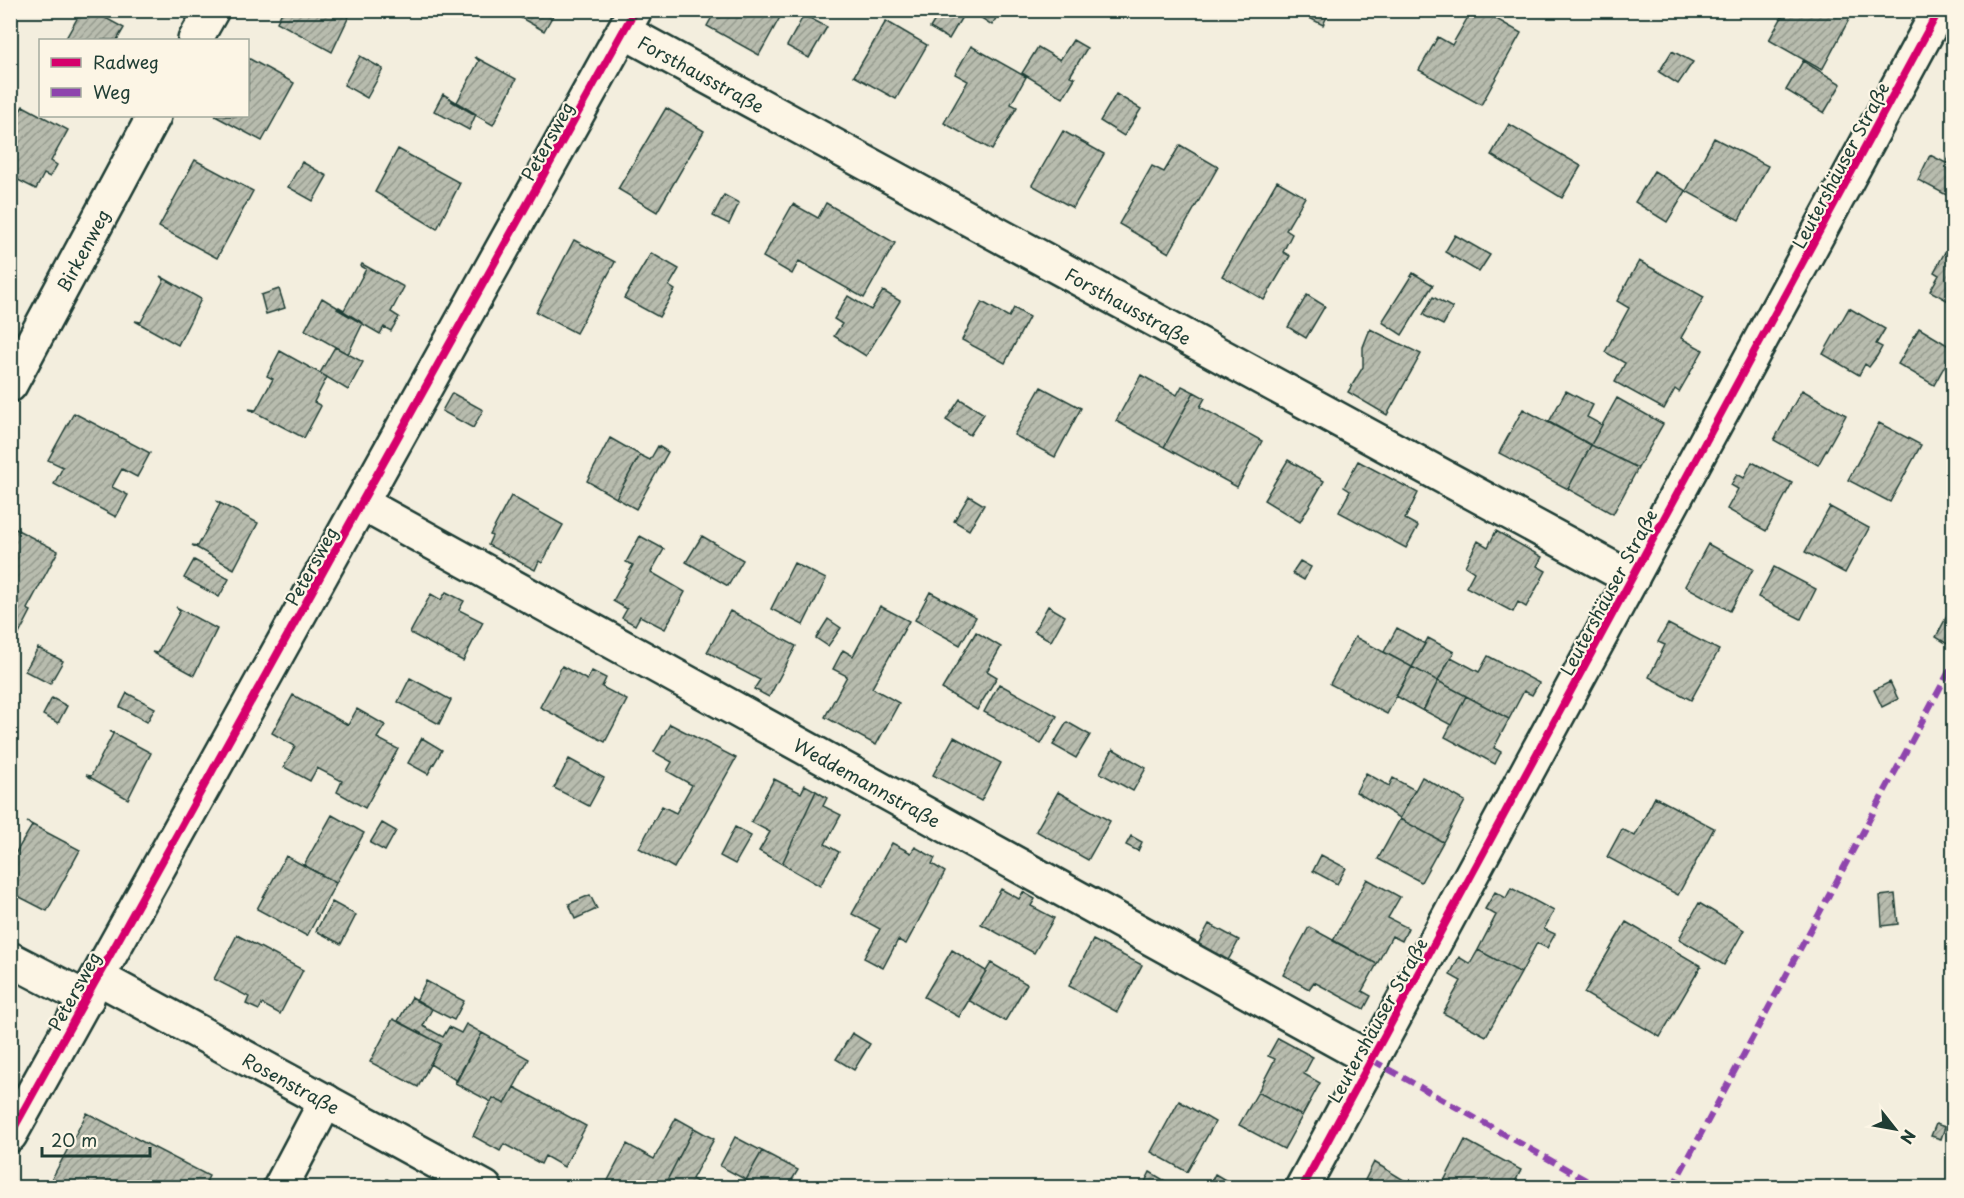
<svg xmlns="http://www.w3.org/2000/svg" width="1964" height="1198" font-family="'Playpen Sans',sans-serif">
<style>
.building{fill:url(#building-hatch);stroke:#1f3d34;stroke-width:1.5}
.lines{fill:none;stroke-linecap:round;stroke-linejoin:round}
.minor-casing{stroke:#1f3d34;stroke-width:38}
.minor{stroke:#fcf5e5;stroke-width:33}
.quiet{stroke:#8e44ad;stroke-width:6;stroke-dasharray:12 6;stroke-linecap:butt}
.cycleway-casing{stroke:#fcf5e5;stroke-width:11}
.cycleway{stroke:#d6006c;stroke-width:8}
.labels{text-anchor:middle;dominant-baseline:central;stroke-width:4.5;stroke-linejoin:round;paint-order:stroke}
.street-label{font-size:18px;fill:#1f3d34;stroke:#fcf5e5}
</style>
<defs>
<pattern id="building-hatch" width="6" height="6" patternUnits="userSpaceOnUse" patternTransform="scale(1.5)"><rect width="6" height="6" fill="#b8bcae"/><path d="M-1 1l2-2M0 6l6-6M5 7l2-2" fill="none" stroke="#959a8e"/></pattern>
</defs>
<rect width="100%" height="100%" fill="#f3eede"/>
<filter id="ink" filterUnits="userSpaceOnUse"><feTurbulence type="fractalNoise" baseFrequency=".0167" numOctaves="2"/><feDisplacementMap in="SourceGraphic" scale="12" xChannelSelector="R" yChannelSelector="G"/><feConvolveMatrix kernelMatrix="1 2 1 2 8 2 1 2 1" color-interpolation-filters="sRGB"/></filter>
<g filter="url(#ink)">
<!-- building -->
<path class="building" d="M82,10h9l33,18 -7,12h-52z
M283,10h69l-20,42 -55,-30z
M507,10h49l-12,21z
M716,10l12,4 2,-4h54l-25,45 -52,-29z
M941,10h25l-17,29 -19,-11z
M969,10h32l-9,15z
M1294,10h36l-7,15z
M1472,10h9l40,23 -40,72 -62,-35 19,-33 14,8z
M1786,10h68l-32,60 -53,-30z
M804,15l23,12 -18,31 -22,-12z
M886,21l41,24 -31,54 -42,-23z
M1073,40l14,8 -17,28 5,2 -12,20 -41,-25 16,-26 22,13z
M971,46l55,31 -15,27 6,3 -25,43 -48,-27 24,-42 -13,-7z
M1672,51l21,11 -15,22 -19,-12z
M360,56l23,13 -16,29 -23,-13z
M475,57l41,22 -23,46 -42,-24 6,1 22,-41z
M248,58l46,25 -32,58 -47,-25h33z
M1803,61l38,23 -17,29 -38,-23z
M443,94l33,20 -7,16 -35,-19z
M1116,94l25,15 -17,27 -24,-15z
M23,106l45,24 -17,31 6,4 -7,12 -6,-3 -8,15 -26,-13v-48z
M666,108l38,23 -47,81 -39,-23z
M1509,124l72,42 -19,32 -71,-43z
M1063,131l41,23 -31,54 -41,-23z
M1714,138l54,28 -29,54 -53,-29z
M1180,145l38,22 -49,86 -50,-29 33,-58 12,6z
M398,149l62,34 -23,46 -62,-37z
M1954,149v50l-36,-19 12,-25 16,8z
M195,160l58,31 -36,67 -58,-31z
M302,162l25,14 -14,25 -25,-14z
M1654,171l32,20 -19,31 -32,-20z
M1277,181l28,16 -19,33 6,4 -9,18 7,4 -26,44 -42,-24z
M724,195l15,8 -10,21 -16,-8z
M826,203l69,40 -31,55 -65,-37 -7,13 -29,-17 30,-53 25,14z
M1455,235l35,20 -11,17 -34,-20z
M574,240l41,22 -39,71 -40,-21z
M10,242l7,4 -7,13z
M1954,247v57l-24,-13 9,-16 -5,-3 11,-20 5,3z
M651,253l28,16 -10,17 6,4 -16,27 -35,-19z
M1639,261l65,36 -23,41 22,12 -24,42 -4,-3 -11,20 -49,-27 10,-19 -20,-11 24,-44 -12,-7z
M362,264l42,23 -13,25 8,5 -8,14 -7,-4 -4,7 -43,-25 2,-2 5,3 22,-41 -5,-3z
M1413,273l20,12 -31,50 -20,-13z
M160,276l41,23 -23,46 -43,-24 6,1 23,-42z
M279,289l6,19 -19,6 -5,-19z
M883,291l17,10 -34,55 -32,-20 8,-12 -8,-5 14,-23 23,14z
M1307,295l18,11 -19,32 -18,-11z
M1433,297l20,11 -10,17 -20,-10z
M322,298l41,25 -15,31 -43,-24z
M982,302l27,15 5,-9 15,9 -24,46 -43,-23z
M1849,308l36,21 -9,15 6,3 -5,9 -8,11 -4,-3 -6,11 -36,-21z
M1919,328l35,21 -20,36 -36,-21z
M1370,329l51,25 -34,61 -39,-23 15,-25v-20z
M335,347l28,15 -15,28 -28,-17z
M280,351l47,26 -13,25 7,4 -17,32 -55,-29 7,1 17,-31 -6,-3z
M1141,375l36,20 5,-9 12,6 -30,55 -48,-26z
M1041,387l40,21 -26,49 -41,-22z
M1802,390l44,25 -28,50 -44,-25z
M1566,391l27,14 -6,12 15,8 -11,20 -42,-23z
M1194,392l11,6 -5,9 62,34 -25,46 -73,-40z
M452,393l31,17 -10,18 -31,-17z
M1617,398l46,26 -25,44 -47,-23z
M960,399l24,15 -14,21 -24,-15z
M1523,409l68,36 -23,44 -69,-36z
M74,413l76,40 -13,24 -15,-8 -10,18 16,8 -12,22 -62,-33 9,-17 -15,-7z
M1879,423l42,22 -31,57 -42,-22z
M610,438l30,17 -24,43 -29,-17z
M1591,445l47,23 -25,46 -45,-25z
M658,446l10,6 -32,57 -20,-11 24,-43 10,5z
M1288,460l36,21 -24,41 -36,-22z
M1358,461l60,32 -13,26 13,7 -12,22 -67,-36 11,-21 -6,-4z
M1752,462l40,21 -26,48 -39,-22 11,-20 -7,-4 6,-11 7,4z
M511,496l52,29 -21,38 -3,-2 -4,9 -47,-25 4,-9 -2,-1z
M969,496l15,9 -15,25 -15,-9z
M216,501l42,22 -24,46 -42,-24 6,1 22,-42z
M1830,507l39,21 -24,45 -40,-21z
M10,526l48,25 -31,58 4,2 -12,23 -9,-5z
M1496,531l46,26 -5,9 9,5 -20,36 -8,-5 -5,10 -47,-25 8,-15 -9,-6 13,-25 10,6z
M640,536l24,13 -13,23 34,20 -20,37 -25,-13 -5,9 -13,-7 5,-9 -14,-8 20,-36 -7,-3z
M702,536l41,24 -15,26 -42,-24z
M1708,544l45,25 -23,42 -45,-25z
M194,560l35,19 -10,18 -35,-19z
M1300,561l11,6 -7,13 -12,-7z
M794,563l32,16 -23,46 -32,-16z
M1774,567l42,22 -15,30 -43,-22z
M446,592l18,9 -5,9 24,12 -20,39 -53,-28 21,-39 10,6z
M930,592l46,25 -16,28 -45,-25z
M880,606l29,15 -37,67 27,15 -23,42 -51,-28 22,-41 -14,-7 10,-19 10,6z
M1048,606l17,10 -14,25 -17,-10z
M176,607l41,22 -23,46 -42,-23 5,1 23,-42z
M730,611l66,35 -27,51 -15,-8 6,-9 -53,-28z
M1947,616l7,3v19l-5,7 -13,-8z
M828,619l13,9 -13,18 -12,-8z
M1668,624l51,26 -28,50 -42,-23 16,-32 -7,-3z
M1397,628l28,16 -13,23 -28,-15z
M976,632l25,15 -14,24 10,6 -20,33 -35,-21z
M1355,637l57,30 -25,47 -57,-30z
M1428,638l26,14 -16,29 -26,-14z
M38,648l25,13 -13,23 -25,-13z
M1488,656l51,27 -7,12 -8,-4 -15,28 -71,-38 13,-24 28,15z
M562,666l25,14 5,-9 14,7 -4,9 25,13 -22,42 -65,-35z
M1412,667l26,14 -15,30 -27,-15z
M410,678l41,22 -12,24 -41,-22z
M1438,681l28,15 -15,29 -28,-15z
M1890,682l8,17 -16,8 -8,-17z
M999,684l58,32 -16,28 -57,-32z
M127,693l28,15 -8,14 -27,-15z
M293,695l55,30 9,-16 28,16 -8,13 21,11 -33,59 -28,-16 5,-11 -25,-13 -7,13 -26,-14 11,-21 -23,-13z
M1466,696l43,23 -15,29 7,4 -6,12 -50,-27z
M52,698l15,8 -9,17 -15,-8z
M1067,722l23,13 -14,23 -23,-13z
M670,724l66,34 -62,110 -35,-20 23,-42 14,7 16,-28 -25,-14 5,-9 -18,-10z
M110,731l41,22 -23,46 -42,-24 5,1 22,-42z
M954,737l47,26 -20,38 -48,-26z
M422,738l20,12 -14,24 -20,-11z
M1113,749l33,19 -13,23 -33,-18z
M569,759l35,19 -15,28 -35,-18z
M1366,773l23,13 4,-8 22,12 -15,28 -44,-26z
M1422,777l43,24 -22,41 -43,-23z
M774,779l27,14 4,-8 11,6 -34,73 -23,-13 11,-19 -19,-10z
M816,791l11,7 -4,8 18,9 -16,29 14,8 -19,34 -38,-22z
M1058,792l52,29 -22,39 -52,-29z
M1655,797l59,31 -36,67 -71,-38 15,-28 13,7z
M332,815l32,18 -28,50 -32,-18z
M1400,819l43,23 -22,40 -43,-23z
M27,822l53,28 -33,61 -37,-19v-30l22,-36z
M382,823l14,8 -11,20 -15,-8z
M735,827l16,9 -16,28 -15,-8z
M1131,836l11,6 -4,9 -12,-6z
M892,843l19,10 4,-6 20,11 -3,6 13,8 -39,72 -8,-4 -15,28 -19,-10 16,-29 -28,-15z
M1321,855l25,13 -9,16 -24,-13z
M286,856l50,27 -29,53 -50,-27z
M1367,879l33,18 -12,21 20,10 -6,13 -10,-5 -15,28 -44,-23z
M1511,888l43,23 -10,18 11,5 -8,14 -10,-5 -16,30 -43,-23 18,-35 -11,-6 10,-17 11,6z
M1001,889l18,10 4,-7 12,7 -4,7 23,12 -20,35 -53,-29z
M1895,894l3,30 -16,2 -2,-30z
M590,895l7,14 -22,10 -6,-15z
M332,902l24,13 -15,29 -25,-13z
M1699,903l45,27 -20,35 -45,-26z
M1626,922l75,44 -41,71 -76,-44z
M1209,924l30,16 -12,22 -30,-16z
M1309,927l68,37 -15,27 9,5 -7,13 -50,-27 -5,7 -26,-14z
M237,935l66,35 -23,44 -18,-10 -3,6 -13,-6 3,-7 -35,-18z
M1093,940l49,25 -25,47 -48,-26z
M952,950l34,21 -27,46 -35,-20z
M1478,950l43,23 -35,63 -43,-23 18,-32 -11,-6 9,-18 11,7z
M991,963l36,21 -22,37 -37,-21z
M426,981l38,20 -10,19 -38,-19z
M412,997l20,12 -9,17 20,11 6,-10 12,6 5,-9 16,9 -25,48 -27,-17 11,-20 -43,-23z
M393,1019l48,25 -23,43 -48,-25z
M482,1033l47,26 -24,45 -12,-6 -2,4 -36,-19z
M852,1033l18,11 -16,26 -18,-11z
M1278,1038l35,19 -9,17 16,9 -18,33 -44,-24 17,-33 -7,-3z
M514,1087l72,39 -22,41 -19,-11 -4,8 -37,-20 -4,7 -27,-15 20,-38 12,6z
M1258,1092l44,24 -18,33 -45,-24z
M1179,1101l36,21 -28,50 -36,-20z
M87,1113l122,63 -6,12h-156z
M676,1118l18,10 -31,60h-59l23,-44 27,15z
M1936,1124l9,3 -4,12 -10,-3z
M694,1128l20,11 -22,40 16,9h-45z
M735,1137l27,14 -16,29 -26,-14z
M1465,1140l56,30 -9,18h-64l2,-4 -6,-3z
M762,1151l36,19 -11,18h-27l-14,-8z
M1374,1162l38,23 -2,3h-49z
M1150,1172l27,16h-35z
M1215,1174l24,14h-31z
M387,1179l14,7 -1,2h-18z
M792,1180l15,8h-20z"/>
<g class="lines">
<defs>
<g id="minor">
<path id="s1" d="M625,32l1007,547"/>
<path d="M195,40l17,-30"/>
<path id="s2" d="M10,385l144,-269"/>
<path id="s3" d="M363,504l1009,556"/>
<path d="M10,959l77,40"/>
<path id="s4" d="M99,978l386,210"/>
<path d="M10,1135l625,-1125"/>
<path d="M280,1188l46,-87"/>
<path d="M1302,1188l637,-1178"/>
</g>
</defs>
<!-- minor casing -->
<use href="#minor" class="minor-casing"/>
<!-- minor -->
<use href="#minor" class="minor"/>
<!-- quiet -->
<path class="quiet" d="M1372,1060l228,128
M1672,1188l282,-526"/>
<defs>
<path id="cycleway" d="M10,1135l625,-1125
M1302,1188l637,-1178"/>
</defs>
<!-- cycleway casing -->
<use href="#cycleway" class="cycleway-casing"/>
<!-- cycleway -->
<use href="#cycleway" class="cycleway"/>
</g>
</g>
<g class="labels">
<!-- street labels -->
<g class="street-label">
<text stroke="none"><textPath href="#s1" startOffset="87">Forsthausstraße</textPath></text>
<text transform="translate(547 141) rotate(-61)">Petersweg</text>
<text transform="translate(1840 165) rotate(-62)">Leutershäuser Straße</text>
<text stroke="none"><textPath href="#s2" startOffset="153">Birkenweg</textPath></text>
<text stroke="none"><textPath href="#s1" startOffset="573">Forsthausstraße</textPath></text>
<text transform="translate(311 566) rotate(-61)">Petersweg</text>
<text transform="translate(1608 592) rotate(-62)">Leutershäuser Straße</text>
<text stroke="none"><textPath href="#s3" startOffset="576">Weddemannstraße</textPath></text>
<text transform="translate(74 991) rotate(-61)">Petersweg</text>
<text transform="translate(1377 1020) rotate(-61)">Leutershäuser Straße</text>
<text stroke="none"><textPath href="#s4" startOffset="219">Rosenstraße</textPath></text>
</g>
</g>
<!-- margin -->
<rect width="1964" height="1198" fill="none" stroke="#fcf5e5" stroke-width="36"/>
<rect x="18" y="18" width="1928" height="1162" fill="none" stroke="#1f3d34" stroke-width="2" filter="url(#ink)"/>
<!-- legend -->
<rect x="39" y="39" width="210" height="78" fill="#fcf5e5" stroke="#a4ab9e" stroke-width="1.5"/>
<rect x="51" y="58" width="30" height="9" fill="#d6006c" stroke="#a4ab9e" stroke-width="1.5"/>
<text x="93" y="69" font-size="18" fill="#1f3d34">Radweg</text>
<rect x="51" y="88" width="30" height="9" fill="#8e44ad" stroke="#a4ab9e" stroke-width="1.5"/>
<text x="93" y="99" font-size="18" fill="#1f3d34">Weg</text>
<!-- north arrow -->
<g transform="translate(1895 1129) rotate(121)" stroke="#fcf5e5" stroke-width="4.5" paint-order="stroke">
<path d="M0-4.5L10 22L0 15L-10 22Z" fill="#1f3d34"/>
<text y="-9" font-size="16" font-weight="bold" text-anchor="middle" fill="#1f3d34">N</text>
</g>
<!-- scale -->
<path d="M42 1147v9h108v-9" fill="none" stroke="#1f3d34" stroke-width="3"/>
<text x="51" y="1147" font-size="18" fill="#1f3d34" stroke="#fcf5e5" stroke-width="4.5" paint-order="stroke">20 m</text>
</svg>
